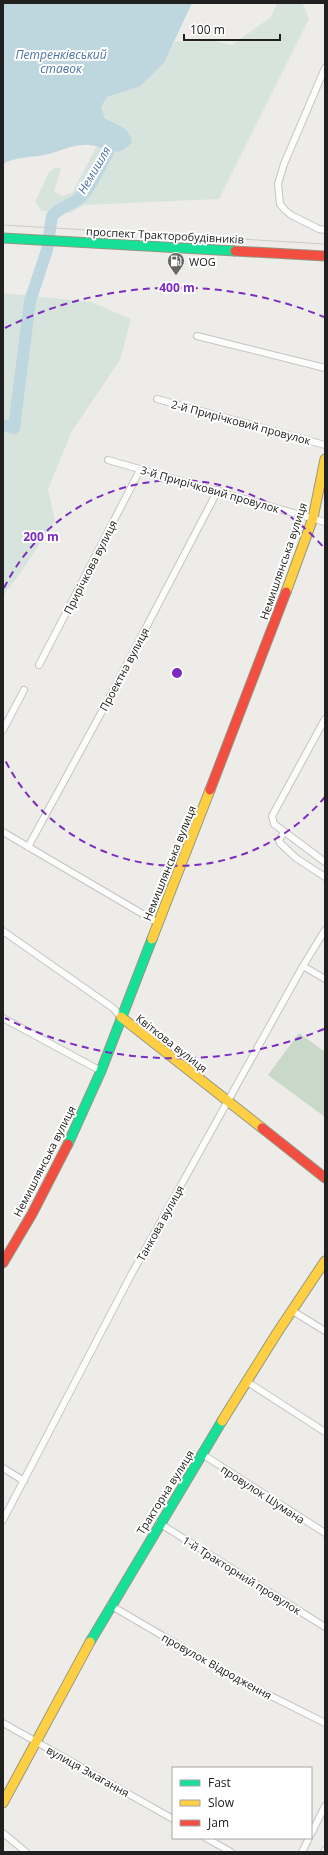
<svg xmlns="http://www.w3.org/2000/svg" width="328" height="1855" font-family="'Open Sans',sans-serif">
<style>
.wetland{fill:#d7e4dd}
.cemetery{fill:#c8d8c9}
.water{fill:#bed7df}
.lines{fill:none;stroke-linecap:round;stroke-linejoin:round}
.river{stroke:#bed7df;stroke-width:12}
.street-casing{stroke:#c5c4c3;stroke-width:8}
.fast-casing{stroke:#959781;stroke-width:11}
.slow-casing{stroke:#959781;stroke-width:11}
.jam-casing{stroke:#959781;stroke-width:11}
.street{stroke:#fcfcfc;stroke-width:6}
.fast{stroke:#16e098;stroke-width:9}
.slow{stroke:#ffcf43;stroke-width:9}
.jam{stroke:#f24e42;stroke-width:9}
.tram{stroke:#cbcbca;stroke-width:1}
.ring{fill:none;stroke:#7b2cbf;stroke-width:2;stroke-dasharray:7 5}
.labels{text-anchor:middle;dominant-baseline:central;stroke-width:4;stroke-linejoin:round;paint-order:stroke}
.street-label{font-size:11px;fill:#202020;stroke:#fff}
.poi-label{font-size:11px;fill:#202020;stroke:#fff;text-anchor:start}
.water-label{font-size:12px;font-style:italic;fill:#4d74a4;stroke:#fff}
.centre{fill:#7b2cbf;stroke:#fff;stroke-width:2}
.ring-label{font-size:12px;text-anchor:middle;font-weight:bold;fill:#7b2cbf;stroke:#fff;stroke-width:4;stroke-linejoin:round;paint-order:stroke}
</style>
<rect width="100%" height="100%" fill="#eeece9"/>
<!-- wetland -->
<path class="wetland" d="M277,3h25l7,16 -90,180 -135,6 -14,8 -13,-2h-15l-7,-9 14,-30 7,-5 5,2 -7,22 8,5 10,-3 25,-47 11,6 12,-27c-10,-4 -18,-7 -19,-18l6,-10 32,-10 25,-24 11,-22 20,1 14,-2 23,5 39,-28z
M3,293l88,9 40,17 -11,41 -48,71 -24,58 7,32 -34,51 -18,24z"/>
<!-- cemetery -->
<path class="cemetery" d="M299,1033l26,19v65l-57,-42z"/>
<!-- water -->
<path class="water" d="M3,3h189l-28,60 -25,24 -32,10 -6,10 4,11c12,7 24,8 27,24 -17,21 -29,1 -48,3 -13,0 -26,7 -39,10 -14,3 -29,1 -42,9z"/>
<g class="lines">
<!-- river -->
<path class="river" d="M3,425l11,3 16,-127 17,-51 5,-34c9,-10 23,-12 31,-21 10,-11 17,-29 25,-43l3,-7 -2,-8"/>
<defs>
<path id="street" d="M325,68l-41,96 -6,20 2,20 5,6 6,5 28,14 6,1
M197,336l128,32
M157,399l168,46
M108,460l217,62
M39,665l101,-195
M325,719l-53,97 2,8 51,38
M3,730l21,-40
M3,832l155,91
M284,832l-5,8 1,3 16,15 29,19
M28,847l78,-143 112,-214
M3,931l110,77 8,9
M303,966l22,13
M3,1018l98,53
M291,1310l34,21
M246,1381l79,51
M202,1454l123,79
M3,1468l21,13
M3,1520l128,-245 172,-309 22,-36
M159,1523l166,104
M110,1605l123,72 92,46
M3,1723l170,96
M3,1833l23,19
M311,1834l14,-28
M206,1838l25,14
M302,1852l7,-14
M324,1852l1,-2"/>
<path id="fast" d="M3,238l232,13
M68,1144l33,-73 51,-132
M90,1642l132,-221"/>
<path id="slow" d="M286,592l27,-74 12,-59
M152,939l58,-149
M121,1017l141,111
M222,1421l55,-88 48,-72
M3,1803l87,-161"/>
<path id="jam" d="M235,251l90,5
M210,790l76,-198
M262,1128l63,50
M3,1263l29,-49 36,-70"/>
</defs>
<!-- street casing -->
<use href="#street" class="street-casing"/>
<!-- fast casing -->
<use href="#fast" class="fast-casing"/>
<!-- slow casing -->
<use href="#slow" class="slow-casing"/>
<!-- jam casing -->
<use href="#jam" class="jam-casing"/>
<!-- street -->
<use href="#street" class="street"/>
<!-- fast -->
<use href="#fast" class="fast"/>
<!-- slow -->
<use href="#slow" class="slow"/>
<!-- jam -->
<use href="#jam" class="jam"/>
<!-- tram -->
<path class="tram" d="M3,225l322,19"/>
</g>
<!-- distance rings -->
<g class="ring">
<path d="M325 797A193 193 0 0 1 4 758M4 588A193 193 0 0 1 325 549"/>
<path d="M324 1029A385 385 0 0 1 5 1018M5 328A385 385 0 0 1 324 317"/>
</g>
<!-- icons -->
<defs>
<symbol id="fuel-pin" viewBox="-11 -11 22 30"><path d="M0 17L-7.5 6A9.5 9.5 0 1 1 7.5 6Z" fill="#686766" stroke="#fff"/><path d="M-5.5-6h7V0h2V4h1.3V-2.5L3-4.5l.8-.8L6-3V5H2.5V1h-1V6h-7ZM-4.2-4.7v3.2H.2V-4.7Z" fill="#fff"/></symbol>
</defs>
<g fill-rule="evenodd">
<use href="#fuel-pin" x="166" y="251" width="20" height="27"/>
</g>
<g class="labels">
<!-- street labels -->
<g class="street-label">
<text transform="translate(165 235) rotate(3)">проспект Тракторобудівників</text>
<text transform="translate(241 422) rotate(15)">2-й Прирічковий провулок</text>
<text transform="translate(210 489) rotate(16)">3-й Прирічковий провулок</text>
<text transform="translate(283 561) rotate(-71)">Немишлянська вулиця</text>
<text transform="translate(90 567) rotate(-63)">Прирічкова вулиця</text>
<text transform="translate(124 669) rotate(-62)">Проектна вулиця</text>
<text transform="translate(169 863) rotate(-68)">Немишлянська вулиця</text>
<text transform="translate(172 1043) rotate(38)">Квіткова вулиця</text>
<text transform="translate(44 1161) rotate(-63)">Немишлянська вулиця</text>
<text transform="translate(160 1223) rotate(-61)">Танкова вулиця</text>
<text transform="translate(165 1492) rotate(-58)">Тракторна вулиця</text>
<text transform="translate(263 1494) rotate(33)">провулок Шумана</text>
<text transform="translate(242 1575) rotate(32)">1-й Тракторний провулок</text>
<text transform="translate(217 1666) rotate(29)">провулок Відродження</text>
<text transform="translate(88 1771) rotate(29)">вулиця Змагання</text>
</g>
<!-- poi labels -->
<g class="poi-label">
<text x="189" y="261">WOG</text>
</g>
<!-- water labels -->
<g class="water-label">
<text x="61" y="54">Петренківський<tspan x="61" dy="14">ставок</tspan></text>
<text transform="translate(94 170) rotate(-60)">Немишля</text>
</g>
</g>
<circle cx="177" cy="673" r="6" class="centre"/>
<g class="ring-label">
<text x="177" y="292">400 m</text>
<text x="41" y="541">200 m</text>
</g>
<!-- border -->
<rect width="328" height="1855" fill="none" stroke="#202020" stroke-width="8"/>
<!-- legend -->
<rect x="172" y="1767" width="140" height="72" fill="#ffffff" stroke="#a6a6a6"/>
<rect x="180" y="1780" width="20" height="6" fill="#16e098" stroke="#a6a6a6"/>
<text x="208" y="1787" font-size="12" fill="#202020">Fast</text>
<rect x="180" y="1800" width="20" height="6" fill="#ffcf43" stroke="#a6a6a6"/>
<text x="208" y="1807" font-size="12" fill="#202020">Slow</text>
<rect x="180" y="1820" width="20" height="6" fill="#f24e42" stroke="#a6a6a6"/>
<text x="208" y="1827" font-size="12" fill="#202020">Jam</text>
<!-- scale -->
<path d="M184 34v6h96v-6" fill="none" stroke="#202020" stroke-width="2"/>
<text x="190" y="34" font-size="12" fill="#202020" stroke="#ffffff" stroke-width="3" paint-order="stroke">100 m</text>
</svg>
